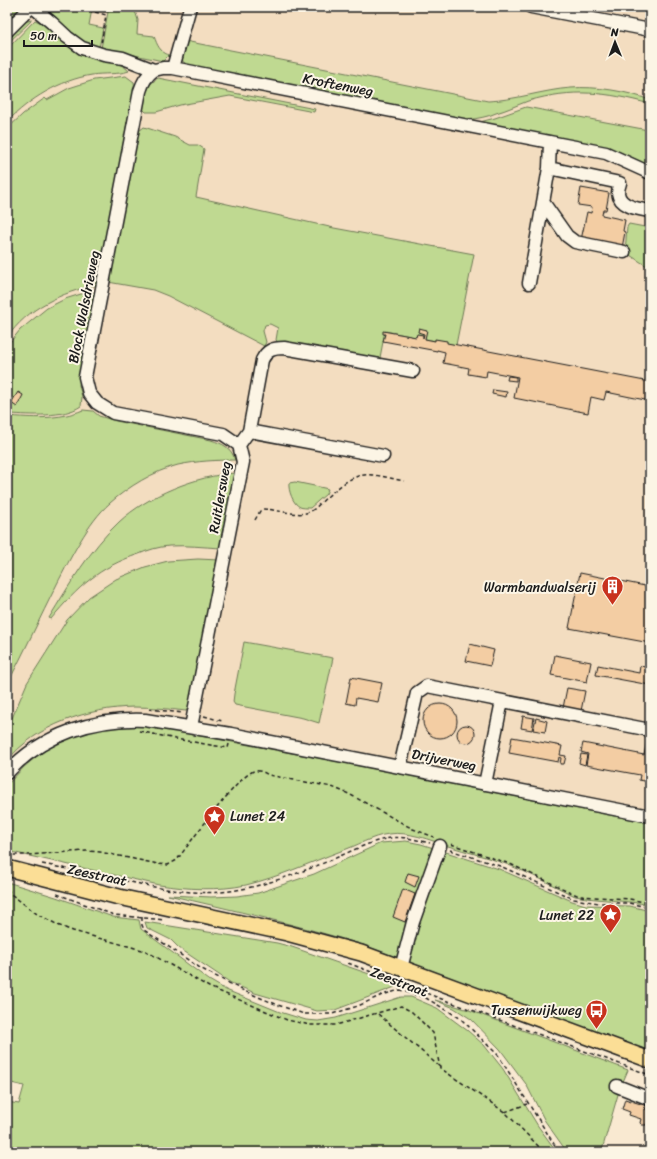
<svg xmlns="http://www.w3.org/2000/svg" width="657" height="1159" font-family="Sriracha,sans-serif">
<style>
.built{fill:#f3ddc0}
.green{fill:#bfd991;stroke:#6e7a56}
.building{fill:#f3cda3;stroke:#1c1c1c}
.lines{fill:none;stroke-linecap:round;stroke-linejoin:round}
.minor-casing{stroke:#1c1c1c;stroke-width:15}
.major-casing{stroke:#1c1c1c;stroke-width:18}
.path{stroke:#1c1c1c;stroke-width:1.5;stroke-dasharray:4 3;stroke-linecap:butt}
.minor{stroke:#fcf5e5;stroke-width:12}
.major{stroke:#fbde96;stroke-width:15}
.labels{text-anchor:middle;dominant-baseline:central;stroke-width:4;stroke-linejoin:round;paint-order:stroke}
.street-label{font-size:14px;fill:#1c1c1c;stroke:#fcf5e5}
.poi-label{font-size:14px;fill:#1c1c1c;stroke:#fcf5e5;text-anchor:end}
</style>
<rect width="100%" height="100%" fill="#f9e9d1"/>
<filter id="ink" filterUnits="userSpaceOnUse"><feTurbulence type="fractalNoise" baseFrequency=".025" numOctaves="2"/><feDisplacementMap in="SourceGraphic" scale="8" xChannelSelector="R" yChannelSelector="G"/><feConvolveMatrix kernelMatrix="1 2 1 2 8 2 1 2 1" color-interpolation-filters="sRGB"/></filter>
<g filter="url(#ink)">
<!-- built -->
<path class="built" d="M7,7h643v822l-643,-34z"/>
<!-- green -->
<path class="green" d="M7,7h14l-14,15z
M49,7h83l2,1 4,12 -1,14 17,2c3,9 6,16 15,19l-6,6 -62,-13 7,-36 -16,-3 -3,16 14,3 -4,20c-25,-8 -35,-21 -53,-38z
M32,20l-25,24v-7l16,-15z
M35,20c17,6 28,25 45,34 14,7 38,4 49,17 -11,4 -26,2 -37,4 -32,5 -63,24 -85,47v-73z
M185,41l303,60c28,-1 55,-11 83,-13 25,-2 55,3 79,12v4c-44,-12 -77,-16 -122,-3 -11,4 -21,9 -32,12 -8,4 -18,5 -27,7l-282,-55c-9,-6 -5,-14 -2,-24z
M126,76l8,6 1,7 -8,34 -30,162c-35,7 -70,23 -90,53v-209l16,-15 22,-16 2,2 22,-12 25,-8z
M158,78l157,31 -1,3 -84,-16 -50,9 -24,7h-10l-3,-3c2,-15 2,-22 15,-31z
M526,107l122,23 2,-4v40l-30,-14 -140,-30 15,-4z
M144,127l31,10 15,8h8l6,4 -8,48 138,31 140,26 -18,91 -71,-14 -6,32 -99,-18 -4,-5 2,-12 -8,-4 -5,1 -2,6 3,11 -2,4 -96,-50 -15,-6 -45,-8 31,-151z
M629,224l21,4v40l-25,-16 2,-25z
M95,292l-14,79 -2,14 3,12 -1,9c-17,12 -51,9 -71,8v-3h-2v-8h-1v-57l13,-16 27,-22 18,-9 16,-5z
M83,410l10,1 6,5 17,5 95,19c12,4 20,7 24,20 -18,0 -38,1 -57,5 -24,6 -50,22 -68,38 -22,19 -40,56 -53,81 -17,34 -33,68 -50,101v-269c25,2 52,4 76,-6z
M235,473l-14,75c-18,-1 -35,-3 -52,-2 -11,1 -21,4 -30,8 -40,13 -61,33 -88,65l-2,-1c21,-34 41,-69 70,-96 29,-27 77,-46 116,-49z
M295,482l29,6 4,1 -2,5 -16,14c-3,0 -8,0 -10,-1 -7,-3 -12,-17 -11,-24z
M198,559l21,1 -30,147 -3,4c-18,-2 -35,-4 -52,-4 -46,1 -98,18 -127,54v-31l20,-47 40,-63 22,-23 27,-18 29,-12 23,-6z
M244,642l89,16 -14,65 -16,-5 -68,-13 -2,-3 1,-8z
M136,724l204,38 310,61v82c-25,-5 -50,-4 -75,-9 -23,-11 -45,-23 -69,-32 -19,-7 -39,-12 -58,-18 -18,-6 -40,-15 -59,-12 -17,2 -32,12 -48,17 -32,12 -62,26 -95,34 -27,6 -60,4 -87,0l-152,-34v-66l17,-18 19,-16 27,-14 37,-11z
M406,841l15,3 78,25 73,32 14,4 44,1 20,5v141l-287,-107c-64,-20 -130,-35 -195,-50l43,2 26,-1 21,-3 56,-19 67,-31z
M7,882l49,15 57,20 26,3 2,9 68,51 17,10 54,22 26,8 12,1 18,-3 65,-21h10l26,11 31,23 16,14 19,24 35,57 19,26h-550v-50l12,2 5,-18 -17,-4z
M145,922l132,21 15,4 103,36v4l-60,23 -18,1 -62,-18 -24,-10 -52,-35 -8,-8 -24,-12z
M435,1000l34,10 159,60 -9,21 -17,59 6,2h-41l-22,-31 -19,-37 -26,-35 -29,-30 -17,-11z"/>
<!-- building -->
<path class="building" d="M581,188l28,5 -3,17h-3l-1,5 23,5 -2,11 2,1 -3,16 -41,-8 6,-28 4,1 1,-6 -14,-2z
M419,328l8,2 -2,9 10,2v-2l12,2v2l203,39v19l-44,-9 -2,8 -13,-3 -3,16 -74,-15 4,-21 -31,-6 -1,6 -18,-3 1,-6 -26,-5 2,-11 -8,-2v1l-54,-10 2,-7h-2v-3l33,6 1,-3 6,1v3l1,-4 -6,-2z
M508,376l8,1v4l-9,-1z
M493,390l14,2 -1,5 -14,-3z
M18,392l5,3 -6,12 -6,-4z
M580,573l70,14v56l-81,-15z
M470,644l24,6 -4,16 -24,-5z
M555,655l36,7 -4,20 -36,-7z
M598,665l41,8 1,-7 10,2v17l-54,-10z
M351,677l31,6 -4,19 -22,-4 -1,7 -9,-2z
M567,688l18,3 -4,20 -18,-3z
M423 721a17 17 0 1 1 34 0a17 17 0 1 1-34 0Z
M523,716l11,2 -2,12 -11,-2z
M536,718l11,3 -2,11 -12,-2z
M457 734a9 9 0 1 1 18 0a9 9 0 1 1-18 0Z
M648,736h2v46l-11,-2 1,-5 -54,-10 2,-11 -7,-2 2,-9 61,12z
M512,737l50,9 -2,9 6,1 -2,8h-4l1,-6 -2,-1 -1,5 -49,-9z
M581,754l6,1 -2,10 -6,-2z
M408,873l11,3 -4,11 -10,-5z
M403,889l12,5 -10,28 -12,-5z
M625,1099l22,7 -2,3 5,2v12l-2,-1 -2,3h-4l-2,-2 1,-4 -12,-4 1,-3 -8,-3z"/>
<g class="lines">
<defs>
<path id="minor" d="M33,7l19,16 15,14 15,11 22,7 19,3 31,12 9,-2h10l433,85 44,20
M531,7l119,23
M7,31l24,-24
M173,68l17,-61
M154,70c-8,6 -11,12 -14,21l-55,286 4,16 8,10 16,10 110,21 16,11
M549,168l71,15c-1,3 -2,7 -2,10 2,14 21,16 32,18
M543,202l24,34 8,6 49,10
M529,283l20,-115 1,-26
M249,431l134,25
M191,727l52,-265 -4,-17 10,-14 13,-71c5,-10 11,-12 22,-12l129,23
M400,767l17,-74 10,-7 223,44
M7,773c35,-39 88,-55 138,-53l86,14 419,82
M485,784l17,-83
M401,968l12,-46 27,-76
M617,1086l33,13"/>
<path id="major" d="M7,868l112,29 168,36 74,20 289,107"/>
</defs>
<!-- minor casing -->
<use href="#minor" class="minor-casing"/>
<!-- major casing -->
<use href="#major" class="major-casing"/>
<!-- path -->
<path class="path" d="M95,12l11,3 -5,29
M255,520l5,-9 3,-2c12,0 36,8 46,3 7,-3 13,-11 19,-16 32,-28 37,-23 76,-15
M149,709l34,4
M204,716l18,5
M139,731l37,8 52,9 1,-4
M451,844l59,20 69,32 50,3 21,4
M450,850l50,16 74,33 25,4h30l21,5
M7,853l7,2h13l59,-4 14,1 58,12 10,1 9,-5c11,-15 62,-85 77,-89 5,-1 10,1 14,4l64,12 17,7 64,35 21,8
M42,864c27,5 53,11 80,16 35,8 72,16 108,11 35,-5 69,-18 101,-31 19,-8 39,-19 60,-22 13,-2 26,2 39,5
M7,889l5,6 25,19 23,12 13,5 73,20 63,36 78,33 23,5h26l65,-19 11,6 21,21 7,35 66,45 38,39
M57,894l57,21 51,5
M142,917v8l2,5 56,38 44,23 34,14 26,9h28l26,-8 24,-11 18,-5 26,8 34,20 38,37 61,97
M348,963l91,35 211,77
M378,1014l62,53
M505,1112l22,-8"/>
<!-- minor -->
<use href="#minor" class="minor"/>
<!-- major -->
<use href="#major" class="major"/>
</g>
</g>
<!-- icons -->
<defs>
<symbol id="building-pin" viewBox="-11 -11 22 30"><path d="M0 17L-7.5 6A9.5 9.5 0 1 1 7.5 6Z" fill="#c8321e" stroke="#fcf5e5"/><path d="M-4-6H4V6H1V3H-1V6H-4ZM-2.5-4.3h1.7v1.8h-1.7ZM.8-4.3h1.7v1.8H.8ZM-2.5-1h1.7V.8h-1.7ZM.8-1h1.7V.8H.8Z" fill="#fff"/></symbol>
<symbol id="sight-pin" viewBox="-11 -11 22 30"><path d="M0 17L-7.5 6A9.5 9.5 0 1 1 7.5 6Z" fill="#c8321e" stroke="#fcf5e5"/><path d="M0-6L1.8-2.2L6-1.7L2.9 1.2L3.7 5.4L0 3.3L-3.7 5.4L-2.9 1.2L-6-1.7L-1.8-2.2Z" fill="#fff"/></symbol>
<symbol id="bus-pin" viewBox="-11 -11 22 30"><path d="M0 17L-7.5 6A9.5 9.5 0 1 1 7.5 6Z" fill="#c8321e" stroke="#fcf5e5"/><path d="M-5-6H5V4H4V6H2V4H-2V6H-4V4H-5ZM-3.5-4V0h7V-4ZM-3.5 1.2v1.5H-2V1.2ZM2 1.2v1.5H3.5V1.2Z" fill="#fff"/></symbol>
</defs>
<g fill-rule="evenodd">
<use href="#building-pin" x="600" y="574" width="25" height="34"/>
<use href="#sight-pin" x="202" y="804" width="25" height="34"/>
<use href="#sight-pin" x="598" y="902" width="25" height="34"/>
<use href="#bus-pin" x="584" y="998" width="25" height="34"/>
</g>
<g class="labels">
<!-- street labels -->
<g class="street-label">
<text transform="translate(338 85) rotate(11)">Kroftenweg</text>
<text transform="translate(84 307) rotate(-79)">Block Walsdrieweg</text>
<text transform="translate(220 497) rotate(-80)">Ruitlersweg</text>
<text transform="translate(444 760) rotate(11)">Drijverweg</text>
<text transform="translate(97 875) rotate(12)">Zeestraat</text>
<text transform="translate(399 982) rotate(21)">Zeestraat</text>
</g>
<!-- poi labels -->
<g class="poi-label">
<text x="596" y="587">Warmbandwalserij</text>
<text x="230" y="816" text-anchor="start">Lunet 24</text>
<text x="594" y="915">Lunet 22</text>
<text x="582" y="1010">Tussenwijkweg</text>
</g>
</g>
<!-- margin -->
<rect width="657" height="1159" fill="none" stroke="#fcf5e5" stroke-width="24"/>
<rect x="12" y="12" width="633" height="1135" fill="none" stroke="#1c1c1c" stroke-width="1.5" filter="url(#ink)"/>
<!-- north arrow -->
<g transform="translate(615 42) rotate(359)" stroke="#fcf5e5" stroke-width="3" paint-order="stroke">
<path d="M0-3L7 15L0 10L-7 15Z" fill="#1c1c1c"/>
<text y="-6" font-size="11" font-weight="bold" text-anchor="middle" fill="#1c1c1c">N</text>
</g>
<!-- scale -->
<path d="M24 40v6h68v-6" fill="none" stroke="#1c1c1c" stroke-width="2"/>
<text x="30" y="40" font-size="12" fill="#1c1c1c" stroke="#fcf5e5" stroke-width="3" paint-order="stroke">50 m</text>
</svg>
